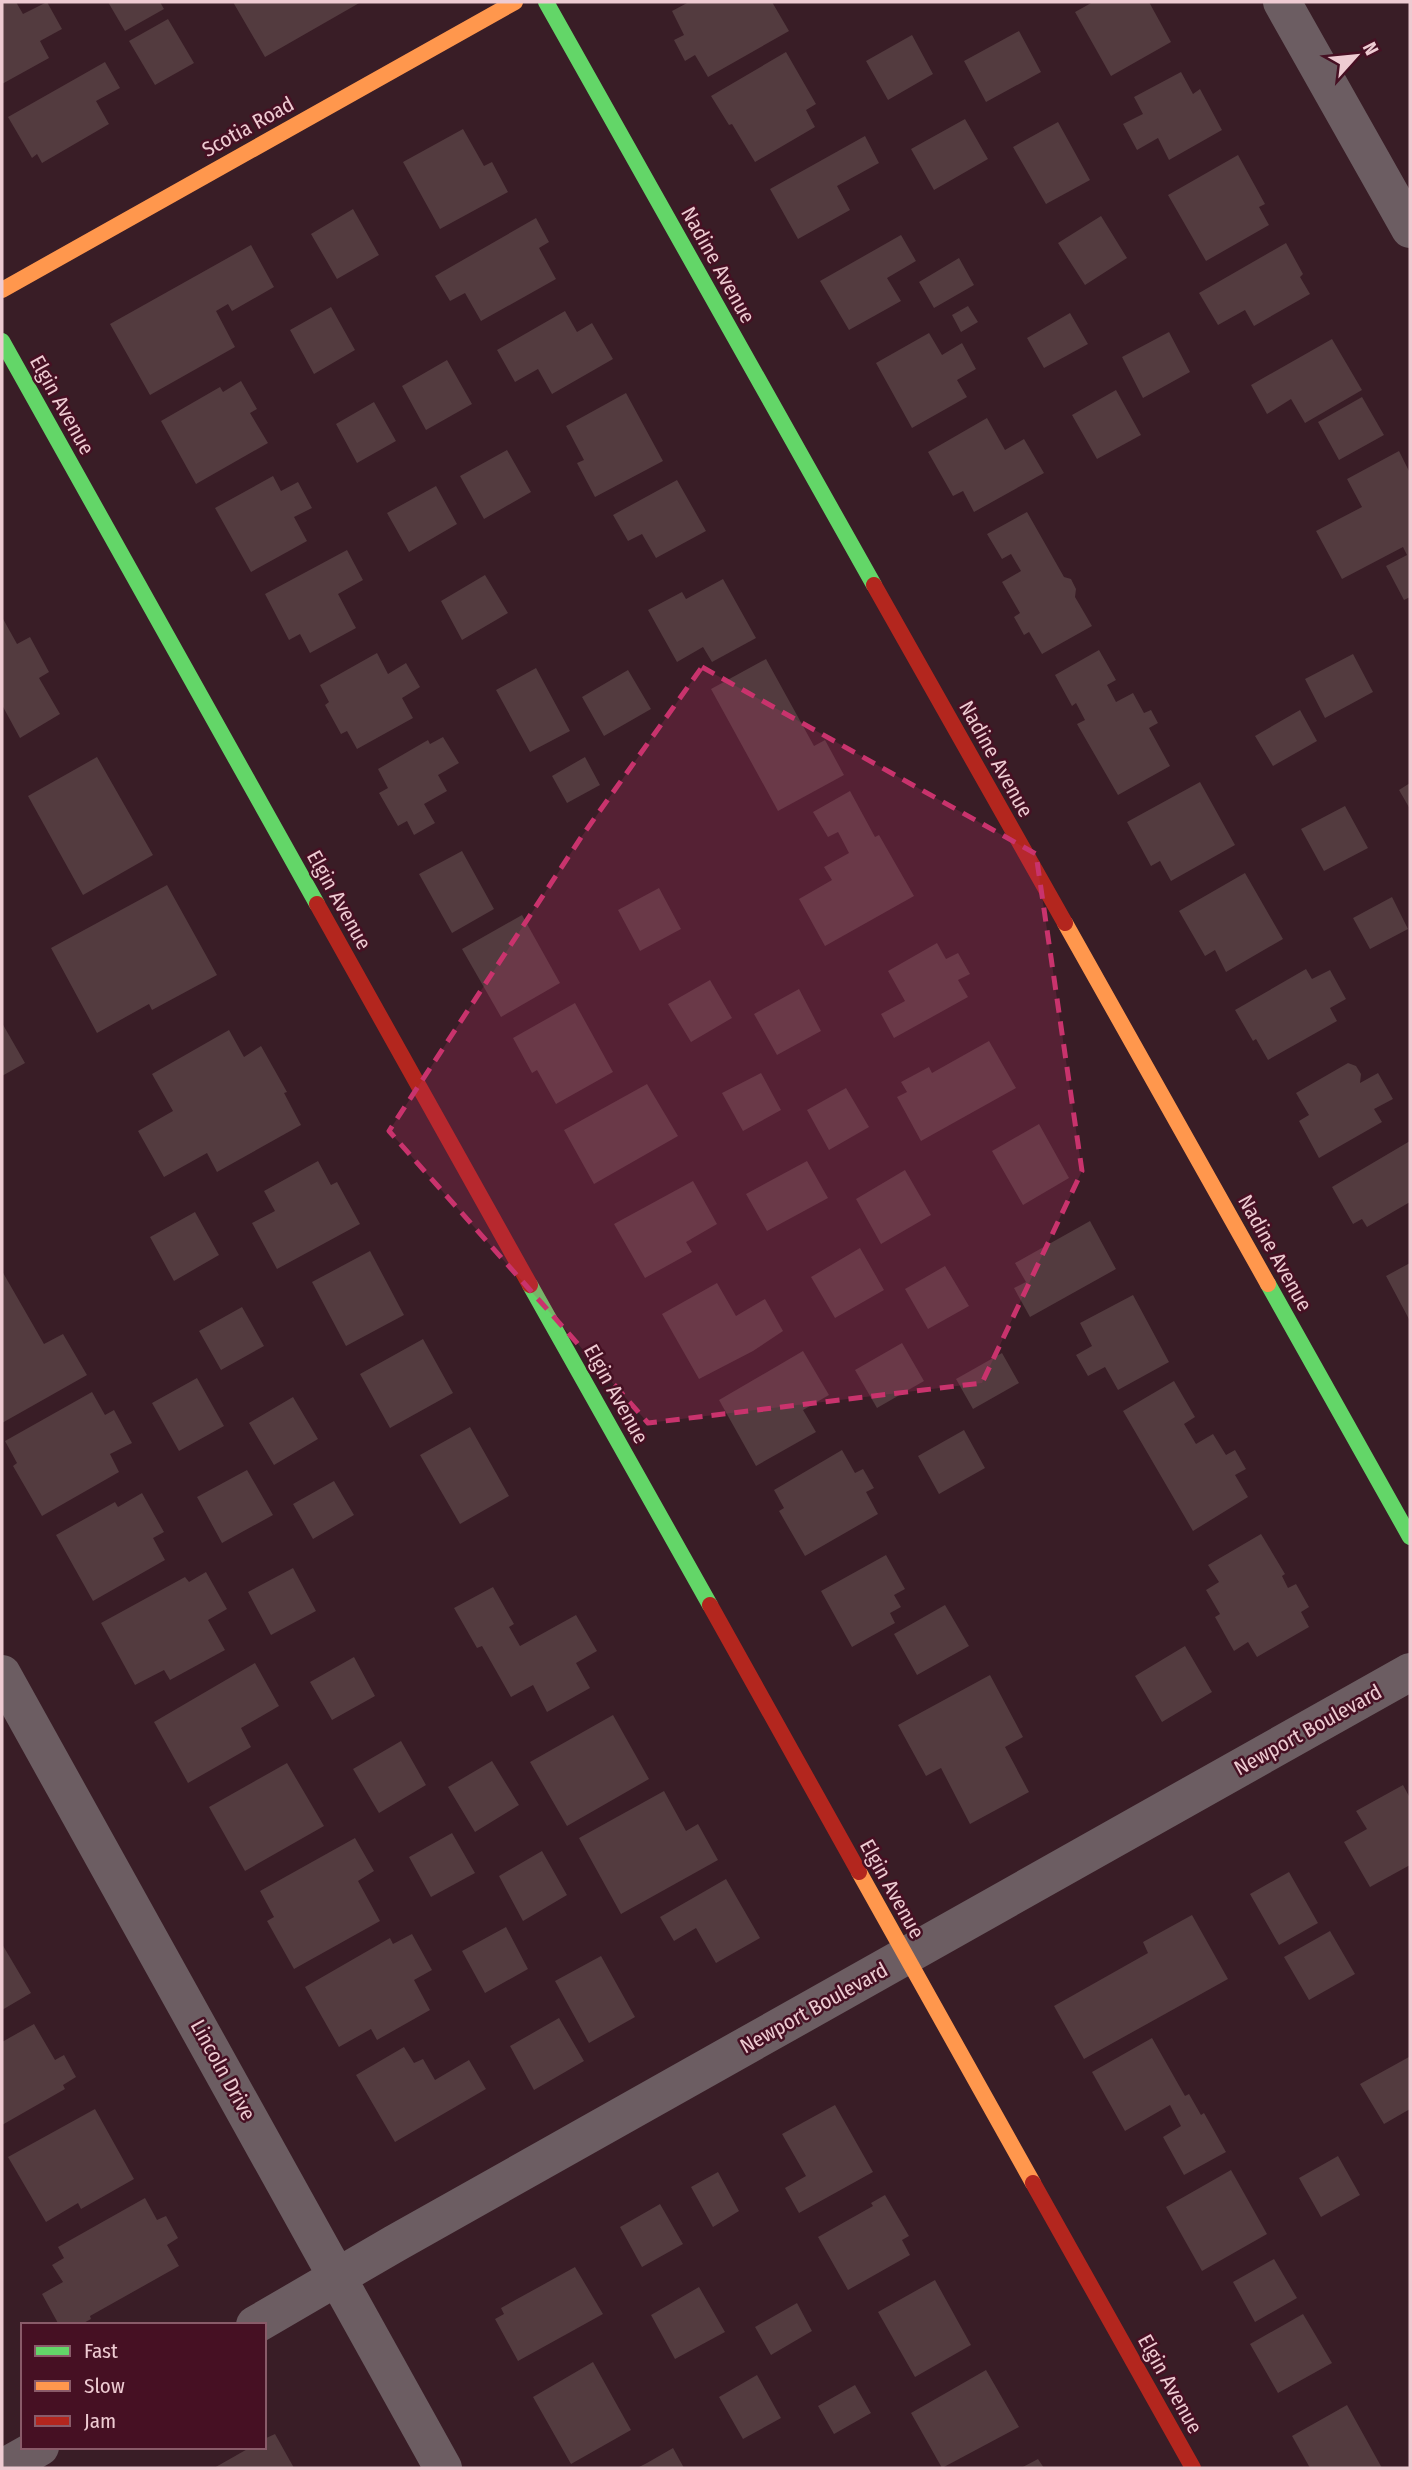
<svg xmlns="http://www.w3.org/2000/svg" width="1412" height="2470" font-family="'Fira Sans Condensed',sans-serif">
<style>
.building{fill:#533b3f}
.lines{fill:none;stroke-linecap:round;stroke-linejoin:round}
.street{stroke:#6c5d62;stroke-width:38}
.fast{stroke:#63d668;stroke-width:16}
.slow{stroke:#ff974d;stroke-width:16}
.jam{stroke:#b3261e;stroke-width:16}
.marked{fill:#c9336d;fill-opacity:0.2;stroke:#c9336d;stroke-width:5;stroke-dasharray:14 9;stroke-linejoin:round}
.labels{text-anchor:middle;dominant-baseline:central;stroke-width:5;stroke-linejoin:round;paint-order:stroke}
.street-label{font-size:21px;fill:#eecbd2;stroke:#461023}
</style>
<rect width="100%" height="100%" fill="#391d26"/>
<!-- building -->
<path class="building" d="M2,2h14l7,12 24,-12 15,27 -22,12 9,17 -47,26z
M108,2h52l4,7 -39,22z
M233,2h128l-96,55z
M689,2h83l17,29 -81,46 -13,-22 -10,6 -11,-21 10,-5 -12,-24z
M1093,2h56l22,40 -60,34 -36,-64z
M168,19l26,44 -39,22 -26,-44z
M1019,31l22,41 -55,30 -22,-41z
M912,35l21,39 -45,26 -22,-39z
M786,52l30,52 -10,6 9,17 -60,35 -23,-38 -3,1 -18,-29z
M105,62l15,26 -24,13 13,23 -67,39 -5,-9 -5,4 -24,-41z
M1181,72l12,22 7,-5 22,41 -53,30 -11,-22 -21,12 -14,-26 20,-10 -9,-17z
M965,119l23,40 -54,31 -23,-41z
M1058,122l32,58 -44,24 -33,-57z
M463,129l21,37 8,-4 16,30 -68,37 -37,-67z
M865,136l14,27 -42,23 13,24 -52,29 -28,-50z
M1238,155l27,49 -6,3 10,18 -63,36 -38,-66z
M353,209l26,46 -42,24 -26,-45z
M1101,216l26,42 -42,27 -27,-42z
M536,218l13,24 -10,6 17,31 -75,42 -16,-28 -15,8 -15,-25z
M901,235l15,26 -29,17 14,23 -52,29 -29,-49z
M1286,243l17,31 -3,3 10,17 -56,32 -9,-16 -27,15 -19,-32z
M251,245l23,42 -42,24 -4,-7 -12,7 19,36 -85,48 -40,-71z
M959,258l15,27 -40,23 -15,-26z
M968,306l10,16 -17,10 -9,-17z
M331,307l24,43 -41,24 -24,-44z
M565,311l12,21 15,-9 21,36 -61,35 -14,-25 -23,13 -18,-32z
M1070,313l18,31 -44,24 -17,-30z
M1169,332l21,40 -47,26 -21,-41z
M929,333l13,22 20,-12 14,26 -19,11 10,17 -55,31 -36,-65z
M1332,339l30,51 -57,33 -14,-24 -24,15 -16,-29z
M447,360l25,44 -46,26 -24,-44z
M241,381l16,28 -7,4 18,30 -72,41 -35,-63 59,-34 3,5z
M1116,390l25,45 -44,24 -25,-44z
M626,393l37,68 -68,36 -18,-34 7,-3 -18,-34z
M1362,397l22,38 -45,25 -21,-38z
M374,402l22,39 -39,22 -21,-39z
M987,418l18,32 19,-11 20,34 -70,39 -11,-21 -10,5 -25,-44z
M507,450l24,42 -47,27 -24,-43z
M1399,451l11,22v124l-6,3 -18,-34 21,-11 -4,-8 -61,32 -26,-48 46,-24 -15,-28z
M273,476l8,15 17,-9 14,26 -18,9 13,24 -56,31 -36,-64z
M677,480l29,51 -50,27 -14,-24 -14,7 -15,-26z
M436,486l21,38 -48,28 -22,-39z
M1027,512l37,65 7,2 5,10 -1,8 17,29 -50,28 -13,-22 -5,3 -10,-18 6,-4 -18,-31 19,-11 -10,-17 -9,5 -15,-25z
M347,550l16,30 -25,14 18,34 -46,25 -10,-19 -11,6 -24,-46z
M485,575l23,38 -46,27 -21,-39z
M723,579l33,59 -44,24 -9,-15 -26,15 -29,-52 34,-18 4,7z
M2,617l15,27 13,-7 19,35 -10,6 21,36 -40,24 -18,-33z
M1099,650l17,30 -9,5 9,17 17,-9 11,20 7,-3 7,13 -9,5 21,38 -52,29 -41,-71 8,-4 -9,-17 -4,3 -17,-31z
M377,653l11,21 18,-11 14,24 -18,11 11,20 -56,31 -10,-18 -6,3 -16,-29 4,-3 -9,-17z
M1353,654l20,38 -48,26 -20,-39z
M766,659l48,87 11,-6 19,35 -66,36 -67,-122z
M536,668l34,63 -40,21 -34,-62z
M628,670l23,39 -47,27 -22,-39z
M1300,710l17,31 -44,25 -18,-30z
M443,737l16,26 -21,12 9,16 -23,13 11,19 -21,12 -7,-14 -9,5 -19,-33 9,-5 -10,-19 50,-29 2,4z
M97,757l56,98 -70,40 -55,-99z
M585,757l15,28 -33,18 -15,-27z
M1200,782l35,63 -64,36 -11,-20 -9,5 -24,-44z
M1410,783v26l-11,-19z
M850,791l25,46 4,-2 35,61 -89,50 -26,-47 33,-19 -8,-13 25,-14 -11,-21 -10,5 -15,-25z
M1345,806l23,42 -44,23 -23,-42z
M462,851l32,58 -42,24 -33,-59z
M1245,873l38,66 -57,33 -11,-22 -10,6 -26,-45z
M167,885l50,90 -65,35 -3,-6 -52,29 -46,-85z
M659,888l22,41 -41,22 -22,-41z
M1392,897l16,32 -38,20 -17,-31z
M522,915l38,68 -59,34 -39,-68z
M937,943l9,16 12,-6 12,21 -12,6 10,17 -74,41 -13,-24 24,-13 -17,-30z
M1306,969l6,10 18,-9 16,29 -16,9 7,13 -69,39 -12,-21 -3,2 -18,-31z
M710,980l22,38 -41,24 -23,-38z
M799,989l22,42 -44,24 -23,-41z
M575,1003l38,69 -57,32 -19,-34 -5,3 -19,-35z
M2,1023l23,40 -23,13z
M229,1030l15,27 17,-11 26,46 -3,1 17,32 -84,47 -10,-19 -43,24 -26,-46 35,-20 -21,-37z
M989,1041l27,47 -95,53 -24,-44 10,-5 -6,-10 28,-15 3,6z
M1348,1063l8,3 5,8 -1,9 18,-10 15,26 -19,10 8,13 -63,36 -20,-37 10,-6 -13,-22z
M761,1073l20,37 -38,21 -21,-38z
M647,1084l31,52 -84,48 -30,-54z
M846,1088l23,39 -40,23 -22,-40z
M1039,1124l30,54 -46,27 -31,-54z
M1410,1141v61l-43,25 -5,-8 -9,5 -21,-37z
M318,1161l13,24 6,-3 23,42 -83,45 -25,-46 23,-12 -11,-20z
M807,1161l21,37 -61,33 -21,-37z
M905,1170l26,45 -50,29 -25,-45z
M693,1181l24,43 -31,18 6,10 -47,26 -31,-54z
M195,1212l24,43 -45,26 -24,-44z
M1090,1221l26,48 -86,48 -16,-29 12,-6 -11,-19z
M860,1248l24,42 -49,28 -24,-41z
M370,1251l34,64 -58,31 -34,-64z
M1410,1263v58l-24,-45z
M945,1266l24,40 -41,23 -23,-40z
M2,1271l42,73 19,-10 24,41 -85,48z
M717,1283l19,33 29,-17 18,32 -30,20 -54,28 -37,-65z
M1133,1295l36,67 -51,28 -13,-23 -17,9 -12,-21 16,-9 -12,-23z
M242,1307l22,39 -43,24 -22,-39z
M423,1339l30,54 -63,35 -30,-54z
M902,1343l22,38 -47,27 -22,-38z
M803,1351l26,44 -26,15 13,22 -60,34 -37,-66z
M1002,1353l17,30 -46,26 -17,-30z
M197,1378l27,48 -45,25 -27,-48z
M1174,1381l21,36 -11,7 12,20 17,-10 13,21 9,-5 11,19 -11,6 13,22 -55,34 -70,-120z
M92,1392l13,23 9,-5 18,33 -22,11 9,18 -77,44 -29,-50 4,-3 -12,-22z
M293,1397l25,42 -44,26 -25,-42z
M470,1427l39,69 -49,28 -40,-69z
M964,1430l21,38 -46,26 -21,-38z
M842,1450l13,23 8,-4 11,19 -8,4 12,22 -73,42 -26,-45 5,-3 -10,-18z
M247,1470l26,45 -51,28 -25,-46z
M334,1481l20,34 -41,24 -20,-35z
M142,1493l22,39 -11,6 12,22 -72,41 -37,-66 59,-33 3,5z
M1261,1534l24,40 -3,2 6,12 8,-4 13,23 -8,5 8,15 -52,30 -9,-15 -14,9 -19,-34 5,-3 -14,-24 13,-8 -11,-17z
M886,1555l19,34 -11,6 7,12 -11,6 5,10 -43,24 -31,-56z
M293,1568l23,43 -45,24 -23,-43z
M206,1572l21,37 -19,11 17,30 -55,30 -6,-10 -29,15 -34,-62 84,-46 4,5z
M493,1587l21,37 -5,3 11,19 56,-31 21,36 -21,12 14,25 -43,24 -14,-27 -22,12 -29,-51 -5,2 -23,-40z
M945,1605l24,41 -52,29 -23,-41z
M1185,1646l27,46 -50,30 -27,-46z
M354,1657l21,39 -43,24 -22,-38z
M255,1663l24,43 -38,22 10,19 -63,36 -34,-61z
M990,1675l33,62 -18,10 24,45 -59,32 -29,-56 -15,8 -28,-51z
M613,1715l36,64 -82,47 -37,-64z
M401,1741l25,44 -47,28 -26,-44z
M492,1761l27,44 -44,27 -27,-45z
M287,1763l37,63 -79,45 -36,-64z
M1403,1785l7,13v67l-40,22 -26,-45 23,-13 -11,-18z
M664,1791l22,40 12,-7 20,36 -97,54 -42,-76z
M452,1833l23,40 -44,24 -22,-40z
M355,1838l19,33 -16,10 22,40 -86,48 -27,-48 7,-4 -14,-26z
M542,1851l25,44 -44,26 -24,-45z
M1289,1872l29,51 -39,22 -29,-51z
M726,1879l34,59 -44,25 -20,-35 -22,13 -14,-24z
M1192,1915l36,64 -144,80 -30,-53 94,-53 -5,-11z
M506,1927l22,42 -43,24 -23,-42z
M1330,1931l25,43 -46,26 -25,-43z
M412,1934l20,36 -18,10 16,30 -53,30 -6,-11 -32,18 -34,-60 85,-49 3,6z
M2,1944l29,49 -29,17z
M601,1956l34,61 -46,26 -34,-62z
M559,2018l25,43 -50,29 -24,-44z
M34,2024l21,36 9,-5 12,22 -13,8 2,4 -63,36v-83z
M1152,2038l33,58 4,-2 12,21 3,-2 22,39 -42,23 -21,-38 18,-11 -11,-21 -45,26 -33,-59z
M404,2047l10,16 9,-4 12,21 34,-20 17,29 -91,53 -39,-67z
M1409,2057l1,52 -26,15 -24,-40z
M835,2105l38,67 -74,41 -14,-25 21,-12 -24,-42z
M95,2109l39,70 -53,30 -3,-6 -32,19 -38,-65z
M1338,2156l22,39 -39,22 -22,-39z
M1231,2170l36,64 -65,37 -36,-64z
M718,2172l21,39 -26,16 -22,-40z
M885,2195l24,41 -7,4 8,15 -62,35 -30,-53 55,-31 -2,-3z
M145,2198l12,22 9,-4 12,22 -11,7 12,21 -89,50 1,3 -11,6h-21l-17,-31 21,-12 -11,-17 12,-7 -6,-11z
M660,2204l23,40 -41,23 -22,-40z
M1274,2259l23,39 -42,24 -22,-40z
M575,2267l28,47 -85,47 -23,-42 9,-5 -3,-6z
M935,2280l36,65 -56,32 -37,-65z
M699,2287l26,45 -50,27 -24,-44z
M797,2303l15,28 -41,24 -16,-28z
M1303,2314l29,49 -54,30 -28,-49z
M593,2362l38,68 -60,34 -38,-67z
M986,2370l33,57 -77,41 -31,-55z
M757,2375l24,43 -38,21 -24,-42z
M855,2385l16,28 -37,21 -16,-28z
M1347,2405l35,63h-72l-18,-32z
M275,2434l19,34h-80l37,-21h13v-8z
M673,2448l11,20h-47l10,-5z
M1038,2459l6,9h-23z"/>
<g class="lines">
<!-- street -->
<path class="street" d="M1282,2l128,227
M2,1674l441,794
M255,2325l139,-81 1016,-572
M3,2468l37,-21"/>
<!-- fast -->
<path class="fast" d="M546,2l328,583
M2,341l315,563
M1268,1284l142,253
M530,1285l180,320"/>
<!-- slow -->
<path class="slow" d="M2,290l513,-288
M1065,923l203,361
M859,1872l174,311"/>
<!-- jam -->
<path class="jam" d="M874,585l191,338
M317,904l213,381
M710,1605l149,267
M1033,2183l160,285"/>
</g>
<!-- marked area -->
<path class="marked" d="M702,667l334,187 46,317 -100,212 -334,40 -259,-292 193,-295z"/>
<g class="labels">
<!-- street labels -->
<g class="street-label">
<text transform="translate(248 127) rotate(-29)">Scotia Road</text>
<text transform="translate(718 265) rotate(61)">Nadine Avenue</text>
<text transform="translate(62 405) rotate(61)">Elgin Avenue</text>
<text transform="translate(996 759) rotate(61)">Nadine Avenue</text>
<text transform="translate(339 900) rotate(61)">Elgin Avenue</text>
<text transform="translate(1275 1253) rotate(61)">Nadine Avenue</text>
<text transform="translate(616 1394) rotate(61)">Elgin Avenue</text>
<text transform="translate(1308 1730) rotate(-29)">Newport Boulevard</text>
<text transform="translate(892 1889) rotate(61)">Elgin Avenue</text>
<text transform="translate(814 2008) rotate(-29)">Newport Boulevard</text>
<text transform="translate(223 2070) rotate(61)">Lincoln Drive</text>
<text transform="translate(1170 2384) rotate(61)">Elgin Avenue</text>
</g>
</g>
<!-- border -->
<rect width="1412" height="2470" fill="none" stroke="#eecbd2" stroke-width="7"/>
<!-- legend -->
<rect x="21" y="2323" width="245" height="126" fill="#461023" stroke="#895b69" stroke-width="2"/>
<rect x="35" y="2346" width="35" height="10" fill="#63d668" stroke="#895b69" stroke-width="2"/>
<text x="84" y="2358" font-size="21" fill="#eecbd2">Fast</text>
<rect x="35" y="2381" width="35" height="10" fill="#ff974d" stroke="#895b69" stroke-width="2"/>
<text x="84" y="2393" font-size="21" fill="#eecbd2">Slow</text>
<rect x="35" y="2416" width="35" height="10" fill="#b3261e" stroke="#895b69" stroke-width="2"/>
<text x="84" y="2428" font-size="21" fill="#eecbd2">Jam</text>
<!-- north arrow -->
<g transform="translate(1356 56) rotate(63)" stroke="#461023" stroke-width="5" paint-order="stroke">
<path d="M0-5L12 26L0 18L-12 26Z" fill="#eecbd2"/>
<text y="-10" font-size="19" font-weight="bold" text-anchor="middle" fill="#eecbd2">N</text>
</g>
</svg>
